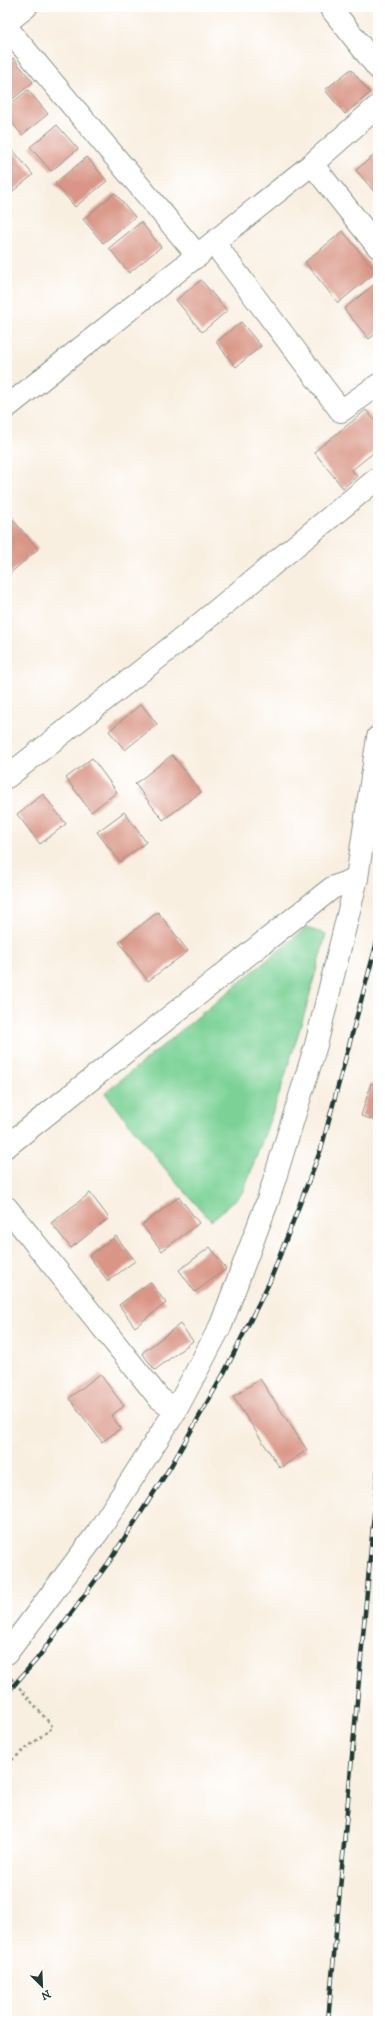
<svg xmlns="http://www.w3.org/2000/svg" width="385" height="2028" font-family="'IM FELL DW Pica',serif">
<style>
.green{fill:#7bd296;stroke:#4d8865}
.building{fill:#d99686}
.lines{fill:none;stroke-linecap:round;stroke-linejoin:round}
.minor-casing{stroke:#8c968a;stroke-width:24}
.tertiary-casing{stroke:#8c968a;stroke-width:24}
.path{stroke:#8c968a;stroke-width:2.5;stroke-dasharray:3 3;stroke-linecap:butt}
.minor{stroke:#fff;stroke-width:22}
.tertiary{stroke:#fff;stroke-width:22}
.rail-casing{stroke:#1f3d34;stroke-width:4.5}
.rail{stroke:#fff;stroke-width:3;stroke-dasharray:9;stroke-linecap:butt}
</style>
<rect width="100%" height="100%" fill="#fff"/>
<filter id="ink" filterUnits="userSpaceOnUse"><feTurbulence type="fractalNoise" baseFrequency=".025" numOctaves="2"/><feDisplacementMap in="SourceGraphic" scale="8" xChannelSelector="R" yChannelSelector="G"/><feConvolveMatrix kernelMatrix="1 2 1 2 8 2 1 2 1" color-interpolation-filters="sRGB"/></filter>
<filter id="wash" filterUnits="userSpaceOnUse"><feTurbulence type="fractalNoise" baseFrequency=".012" numOctaves="4" result="noise"/><feDisplacementMap in="SourceGraphic" scale="16" xChannelSelector="R" yChannelSelector="G"/><feGaussianBlur stdDeviation="0.9" result="paint"/><feColorMatrix in="noise" values="0 0 0 0 0 0 0 0 0 0 0 0 0 0 0 0 0 1.4 0 .05"/><feComposite in="paint" operator="in"/></filter>
<g filter="url(#wash)">
<rect width="100%" height="100%" fill="#f9efe1"/>
<!-- green -->
<path class="green" d="M306,928l20,6 -21,78 -26,83 -36,98 -32,28 -41,-46 -65,-82z"/>
<g id="blocks">
<!-- building -->
<path class="building" d="M13,58l20,24 -26,22v-41z
M351,69l19,24 -25,21 -20,-24z
M28,90l20,24 -26,21 -15,-18v-10z
M57,125l21,24 -27,22 -21,-24z
M13,150l20,25 -25,20 -1,-39z
M378,152v40l-2,2 -20,-24z
M87,157l20,24 -32,26 -20,-24z
M115,193l20,24 -32,26 -20,-24z
M141,222l20,25 -32,26 -20,-25z
M343,231l33,41 -38,31 -33,-41z
M201,280l26,31 -25,21 -26,-32z
M378,281v51l-9,7 -25,-30z
M241,322l20,24 -25,21 -20,-25z
M366,410l12,14v25l-26,21 5,6 -14,12 -29,-36z
M7,513l31,36 -31,27z
M141,704l16,20 -32,26 -16,-19z
M172,755l29,37 -38,28 -28,-36z
M92,758l25,34 -26,20 -25,-34z
M43,794l23,30 -26,20 -23,-30z
M124,812l22,30 -26,20 -23,-30z
M158,912l30,39 -40,30 -29,-39z
M371,1083l7,3 -1,35 -16,-5z
M90,1193l19,25 -38,30 -20,-25z
M179,1197l20,26 -37,28 -20,-26z
M116,1236l19,25 -27,20 -19,-25z
M210,1247l16,22 -31,23 -16,-22z
M150,1282l16,21 -31,24 -16,-22z
M180,1324l13,17 -38,29 -13,-17z
M100,1374l24,32 -13,10 10,12 -19,14 -33,-44z
M260,1379l47,71 -27,18 -47,-71z"/>
</g>
</g>
<g filter="url(#ink)">
<use href="#blocks" fill-opacity="0" stroke="#8c968a" stroke-width="1"/>
<g class="lines">
<defs>
<path id="minor" d="M330,7l48,61
M7,22l19,-15
M7,28l191,228
M214,243l127,168 37,-26
M7,777l181,-143 190,-156
M7,1146l325,-258 25,-10
M7,1208l152,190 17,12"/>
<path id="tertiary" d="M312,164l66,83
M7,407l305,-243 66,-58
M7,1653l91,-121 78,-122 45,-85 47,-125 48,-155 41,-167 21,-141"/>
</defs>
<!-- minor casing -->
<use href="#minor" class="minor-casing"/>
<!-- tertiary casing -->
<use href="#tertiary" class="tertiary-casing"/>
<!-- path -->
<path class="path" d="M7,1764l46,-37 -42,-49"/>
<!-- minor -->
<use href="#minor" class="minor"/>
<!-- tertiary -->
<use href="#tertiary" class="tertiary"/>
<defs>
<path id="rail" d="M7,1693l30,-34 72,-97 62,-96 53,-93 46,-92 51,-132 57,-211
M328,2021l50,-551"/>
</defs>
<!-- rail casing -->
<use href="#rail" class="rail-casing"/>
<!-- rail -->
<use href="#rail" class="rail"/>
</g>
</g>
<!-- margin -->
<rect width="385" height="2028" fill="none" stroke="#fff" stroke-width="24"/>
<!-- north arrow -->
<g transform="translate(42 1986) rotate(156)" stroke="#ffffff" stroke-width="3" paint-order="stroke">
<path d="M0-3L7 15L0 10L-7 15Z" fill="#1f3d34"/>
<text y="-6" font-size="11" font-weight="bold" text-anchor="middle" fill="#1f3d34">N</text>
</g>
</svg>
